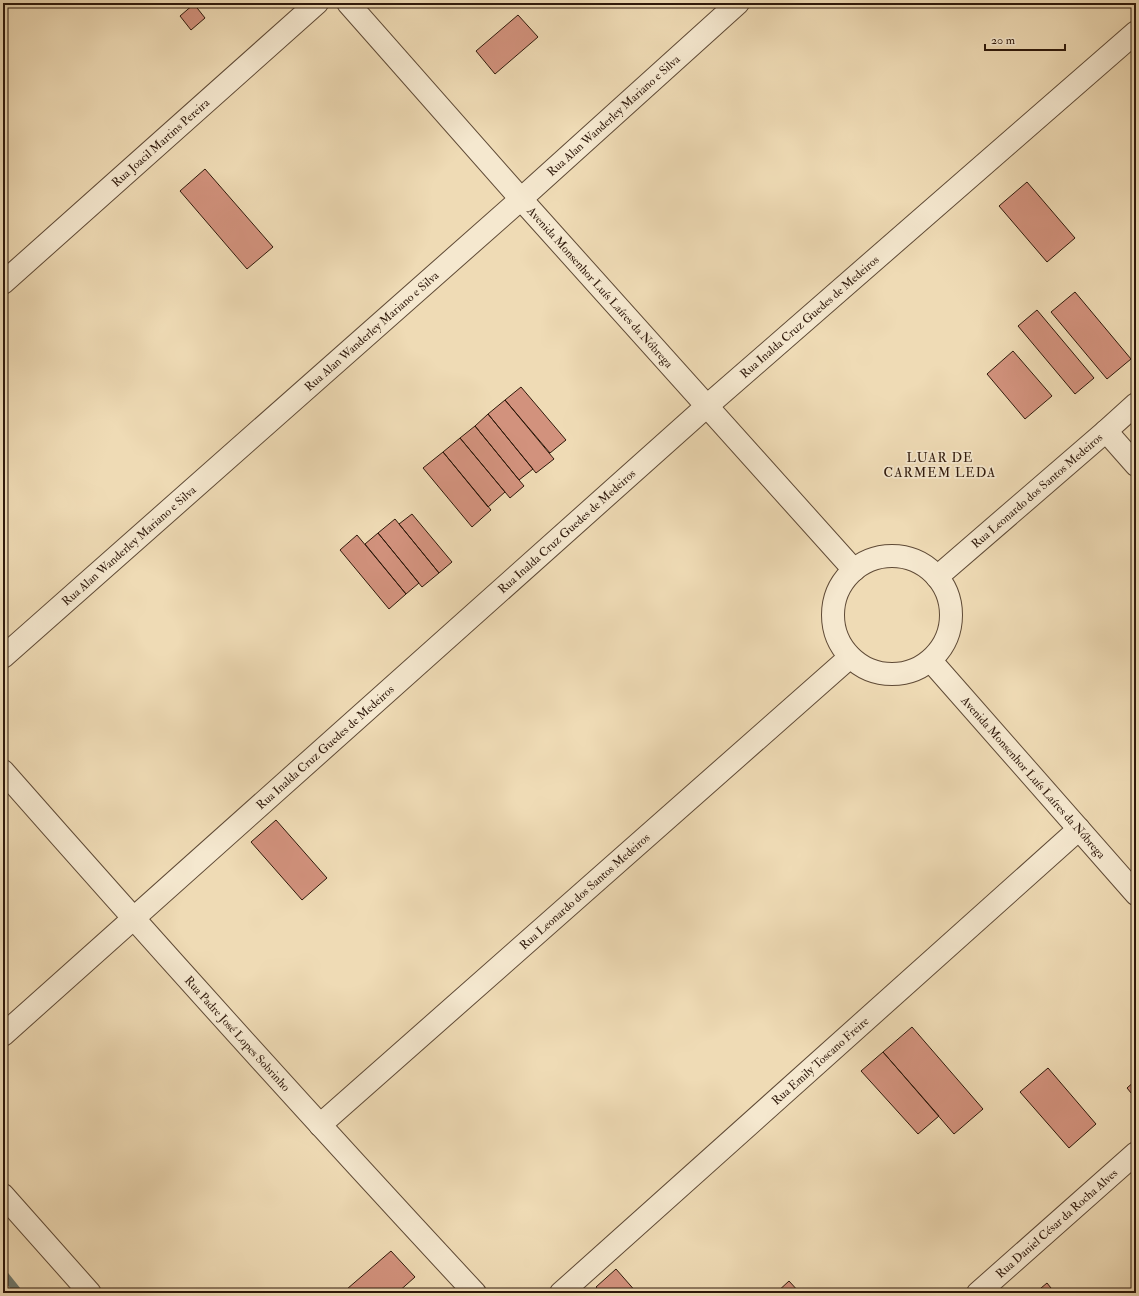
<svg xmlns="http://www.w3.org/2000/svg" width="1139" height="1296" font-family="'IM FELL Double Pica',serif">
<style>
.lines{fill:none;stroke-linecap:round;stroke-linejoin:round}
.stream{stroke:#6f7a6f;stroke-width:8}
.building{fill:#d2927d;stroke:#2f190b}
.street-casing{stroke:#5f4a36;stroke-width:24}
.street{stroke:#f5e8cf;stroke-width:22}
.labels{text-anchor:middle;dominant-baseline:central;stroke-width:3.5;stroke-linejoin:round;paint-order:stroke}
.street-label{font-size:12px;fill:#2f190b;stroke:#f5e8cf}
.neighbourhood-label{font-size:13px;letter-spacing:1px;fill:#2f190b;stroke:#f5e8cf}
</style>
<rect width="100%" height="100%" fill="#efdbb5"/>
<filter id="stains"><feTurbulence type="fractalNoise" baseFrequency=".005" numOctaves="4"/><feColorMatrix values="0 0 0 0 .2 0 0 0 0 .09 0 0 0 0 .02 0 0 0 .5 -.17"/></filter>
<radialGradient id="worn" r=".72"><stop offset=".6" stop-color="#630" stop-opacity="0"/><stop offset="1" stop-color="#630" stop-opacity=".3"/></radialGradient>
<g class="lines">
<!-- stream -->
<path class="stream" d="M3,1273l16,20"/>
</g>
<!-- building -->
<path class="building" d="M194,4l11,14 -14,12 -11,-14z
M518,15l20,22 -43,37 -19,-23z
M205,169l68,78 -26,22 -67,-78z
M1027,182l48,56 -28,24 -48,-56z
M1075,292l56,67 -24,20 -56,-67z
M1037,310l57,68 -19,16 -57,-68z
M1013,351l39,45 -27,23 -38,-45z
M521,387l45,53 -16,13 -45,-53z
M505,400l49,59 -18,14 -48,-59z
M488,414l45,55 -14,11 -44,-54z
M475,426l49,60 -14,12 -50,-60z
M460,438l45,54 -17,15 -45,-55z
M443,452l48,58 -19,17 -49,-59z
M412,514l40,48 -13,11 -40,-49z
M395,519l44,54 -17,14 -44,-54z
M378,533l41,50 -13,11 -41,-50z
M357,535l49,59 -17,15 -49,-59z
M276,820l51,58 -25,22 -51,-58z
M912,1027l71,82 -29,25 -71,-82z
M883,1052l56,64 -21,18 -57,-63z
M1048,1068l48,56 -27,24 -49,-56z
M1136,1080v19l-9,-11z
M391,1251l24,26 -18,16h-46l-4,-4z
M616,1269l21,24h-36l-5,-6z
M789,1281l11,12h-24z
M1047,1283l8,10h-20z"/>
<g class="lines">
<defs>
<g id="street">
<path id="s1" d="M348,3l173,196 333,371"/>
<path id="s2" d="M3,283l314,-280"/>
<path d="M1106,431l30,34"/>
<circle cx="892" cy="615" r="59"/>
<path id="s3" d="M937,577l169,-146 30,-27"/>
<path id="s4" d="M3,657l518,-458 217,-196"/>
<path id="s5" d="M931,661l205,233"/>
<path id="s6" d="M3,771c155,176 312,350 472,522"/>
<path id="s7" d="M3,1035l704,-629 429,-374"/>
<path id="s8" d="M320,1125l530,-468"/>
<path d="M3,1195l87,98"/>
<path id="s9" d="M561,1293l518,-464"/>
<path id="s10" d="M978,1293l158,-140"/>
</g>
</defs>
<!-- street casing -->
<use href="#street" class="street-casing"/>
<!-- street -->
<use href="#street" class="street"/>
</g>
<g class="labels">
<!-- street labels -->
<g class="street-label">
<text stroke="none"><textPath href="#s4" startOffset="816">Rua Alan Wanderley Mariano e Silva</textPath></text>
<text stroke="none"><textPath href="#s2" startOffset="211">Rua Joacil Martins Pereira</textPath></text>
<text stroke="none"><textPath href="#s1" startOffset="380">Avenida Monsenhor Luís Laíres da Nóbrega</textPath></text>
<text stroke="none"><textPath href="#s7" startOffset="1080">Rua Inalda Cruz Guedes de Medeiros</textPath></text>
<text stroke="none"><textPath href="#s4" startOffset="492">Rua Alan Wanderley Mariano e Silva</textPath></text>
<text stroke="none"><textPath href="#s3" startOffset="132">Rua Leonardo dos Santos Medeiros</textPath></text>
<text stroke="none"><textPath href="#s7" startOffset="756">Rua Inalda Cruz Guedes de Medeiros</textPath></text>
<text stroke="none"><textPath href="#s4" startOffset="168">Rua Alan Wanderley Mariano e Silva</textPath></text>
<text stroke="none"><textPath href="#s7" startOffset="432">Rua Inalda Cruz Guedes de Medeiros</textPath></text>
<text stroke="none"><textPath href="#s5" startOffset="155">Avenida Monsenhor Luís Laíres da Nóbrega</textPath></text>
<text stroke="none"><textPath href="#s8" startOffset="353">Rua Leonardo dos Santos Medeiros</textPath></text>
<text stroke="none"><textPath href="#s6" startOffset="352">Rua Padre José Lopes Sobrinho</textPath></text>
<text stroke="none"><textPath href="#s9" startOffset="348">Rua Emily Toscano Freire</textPath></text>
<text stroke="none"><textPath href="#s10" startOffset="105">Rua Daniel César da Rocha Alves</textPath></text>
</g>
<!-- neighbourhood labels -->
<g class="neighbourhood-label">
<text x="940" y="458">LUAR DE<tspan x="940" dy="15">CARMEM LEDA</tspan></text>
</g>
</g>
<!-- margin -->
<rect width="1139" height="1296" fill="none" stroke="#efdbb5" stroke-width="16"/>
<rect x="4" y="4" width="1131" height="1288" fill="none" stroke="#2f190b" stroke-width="2"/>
<rect x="8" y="8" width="1123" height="1280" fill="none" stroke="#2f190b"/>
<!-- scale -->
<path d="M985 44v6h80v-6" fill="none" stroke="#2f190b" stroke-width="2"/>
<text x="991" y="44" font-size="12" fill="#2f190b" stroke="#f5e8cf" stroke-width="3" paint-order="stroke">20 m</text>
<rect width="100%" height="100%" filter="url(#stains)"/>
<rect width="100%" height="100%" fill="url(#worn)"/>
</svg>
